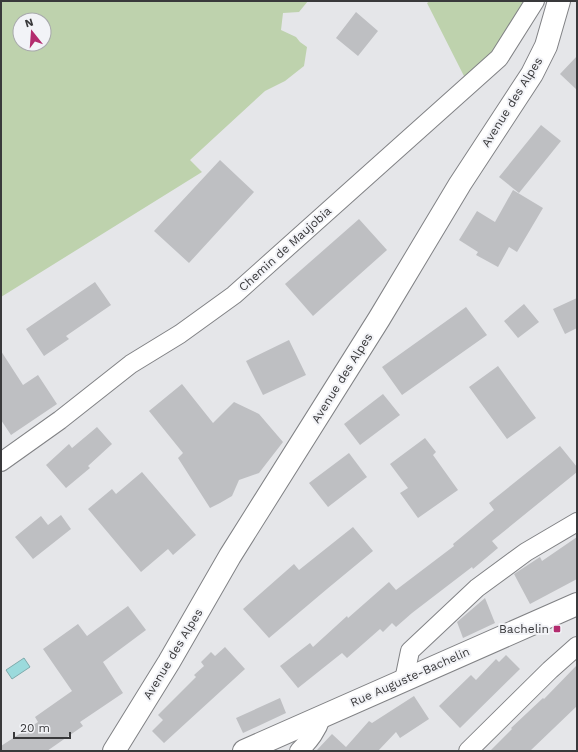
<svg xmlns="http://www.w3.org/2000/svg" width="578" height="752" font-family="'Work Sans',sans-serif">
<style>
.green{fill:#bed2ad;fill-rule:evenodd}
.water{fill:#9bdadc;stroke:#7eaaac}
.building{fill:#bebfc2}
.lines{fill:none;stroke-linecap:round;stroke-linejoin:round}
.minor-casing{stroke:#818285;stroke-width:20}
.tertiary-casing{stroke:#818285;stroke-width:24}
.secondary-casing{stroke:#818285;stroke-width:24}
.minor{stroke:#fff;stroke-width:18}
.tertiary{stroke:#fff;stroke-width:22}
.secondary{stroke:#fff;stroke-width:22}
.poi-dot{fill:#b32c6e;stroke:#f2f3f7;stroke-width:1.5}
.labels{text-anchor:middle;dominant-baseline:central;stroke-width:4;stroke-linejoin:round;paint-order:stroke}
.street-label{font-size:12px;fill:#39393b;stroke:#f2f3f7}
.poi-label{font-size:12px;fill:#39393b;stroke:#f2f3f7;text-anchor:end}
</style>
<rect width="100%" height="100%" fill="#e5e6e9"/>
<!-- green -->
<path class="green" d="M1,1h307l-9,11 -16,1 -2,17 15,7 4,5 7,5 -3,19 -19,15 -20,10 -75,69 12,12 -201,125zM20,20h24v24h-24z
M430,1h109l-1,7 -72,72 -39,-77z"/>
<!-- water -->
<path class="water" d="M24,658l6,9 -18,12 -6,-9z"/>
<!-- building -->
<path class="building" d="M356,12l22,19 -20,25 -22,-18z
M577,56v34l-17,-16z
M541,125l20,16 -42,52 -20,-16z
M220,160l34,32 -65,71 -35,-32z
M513,190l30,18 -26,44 -8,-5 -11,20 -22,-12 2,-3 -19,-12 18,-29 18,11z
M359,219l28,31 -74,66 -28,-32z
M95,282l16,23 -45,31 3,3 -25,17 -18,-27z
M577,298v30l-12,6 -12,-25z
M524,304l15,18 -21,16 -14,-17z
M466,307l21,28 -85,60 -20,-28z
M289,340l17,35 -43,20 -17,-34z
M1,351l22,34 15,-10 19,29 -46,31 -10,-15z
M498,366l38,52 -29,21 -38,-52z
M182,384l31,39 21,-21 25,12 24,28 -24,31 -20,7 -7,16 -12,7 -10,5 -32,-50 5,-5 -34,-42z
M383,394l17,21 -40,30 -16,-21z
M97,427l15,17 -24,22 2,2 -24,20 -20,-23 23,-21 3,4z
M425,438l11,14 -3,3 25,35 -40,28 -18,-25 8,-5 -18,-24z
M560,446l17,21v5l-85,69 6,7 -25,21 -1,-2 -60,46 -16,14 -4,-4 -9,9 -3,-3 -33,29 -5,-5 -44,35 -18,-22 30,-23 3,4 34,-31 1,2 41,-36 7,8 58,-44 -1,-2 41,-34 -5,-7z
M349,453l18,24 -39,30 -19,-24z
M142,472l54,63 -23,20 -5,-6 -27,23 -53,-63 24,-20 4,5z
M61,515l10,14 -38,30 -18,-22 26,-21 7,9z
M353,527l20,24 -46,38 -58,49 -26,-29 51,-45 5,6z
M577,537v42l-47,25 -16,-30 26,-17 2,4z
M485,598l10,25 -32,15 -6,-16z
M128,606l18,24 -43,32 20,31 -43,29 3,4 -36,25h-46v-5l37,-24 -3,-5 37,-26 -29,-42 35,-25 9,12z
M225,647l20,22 -81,74 -12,-12 11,-11 -5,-5 38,-38 -2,-2 10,-9 -3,-4 10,-10 4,4z
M506,655l14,14 -60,59 -21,-22 32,-31 5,5 20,-21 3,3z
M577,665v41l-47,45h-40l22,-22 -1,-1 32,-30 1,1z
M414,696l15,23 -29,19 -4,-6 -18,19h-62l16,-17 14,13 23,-26 3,2z
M280,698l6,15 -43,20 -7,-15z"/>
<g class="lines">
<defs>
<path id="minor" d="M1,462l59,-42 71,-56 49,-30 54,-39 265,-237 36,-57
M404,680l6,-29 67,-63 49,-36 51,-30
M299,751c11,-11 18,-20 23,-35
M468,751l82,-81 27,-24"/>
<path id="tertiary" d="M244,751l333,-147"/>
<path id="secondary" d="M114,751l55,-89 61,-106 149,-237 81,-135 72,-110 14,-28 13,-45"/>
</defs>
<!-- minor casing -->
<use href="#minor" class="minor-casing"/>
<!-- tertiary casing -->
<use href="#tertiary" class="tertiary-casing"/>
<!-- secondary casing -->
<use href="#secondary" class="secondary-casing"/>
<!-- minor -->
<use href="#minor" class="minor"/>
<!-- tertiary -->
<use href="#tertiary" class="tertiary"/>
<!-- secondary -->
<use href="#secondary" class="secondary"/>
</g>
<!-- markers -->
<rect class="poi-dot" x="553" y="625" width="8" height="8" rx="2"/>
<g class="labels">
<!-- street labels -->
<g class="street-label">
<text transform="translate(512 102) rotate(-58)">Avenue des Alpes</text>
<text transform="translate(285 249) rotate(-42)">Chemin de Maujobia</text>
<text transform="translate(342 378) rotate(-58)">Avenue des Alpes</text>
<text transform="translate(173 654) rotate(-59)">Avenue des Alpes</text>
<text transform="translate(410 677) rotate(-24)">Rue Auguste-Bachelin</text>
</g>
<!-- poi labels -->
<g class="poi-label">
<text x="549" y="629">Bachelin</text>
</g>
</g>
<!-- border -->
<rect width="578" height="752" fill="none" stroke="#39393b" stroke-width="4"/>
<!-- north arrow -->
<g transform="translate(32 32) rotate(343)"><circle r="19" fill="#f2f3f7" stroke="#a8a9ac"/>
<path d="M0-3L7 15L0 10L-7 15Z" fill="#b32c6e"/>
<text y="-6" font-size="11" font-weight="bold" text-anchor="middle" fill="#39393b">N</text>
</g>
<!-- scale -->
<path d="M14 732v6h56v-6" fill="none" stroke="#39393b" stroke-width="2"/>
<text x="20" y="732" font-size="12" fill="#39393b" stroke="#f2f3f7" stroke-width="3" paint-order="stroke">20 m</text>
</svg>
